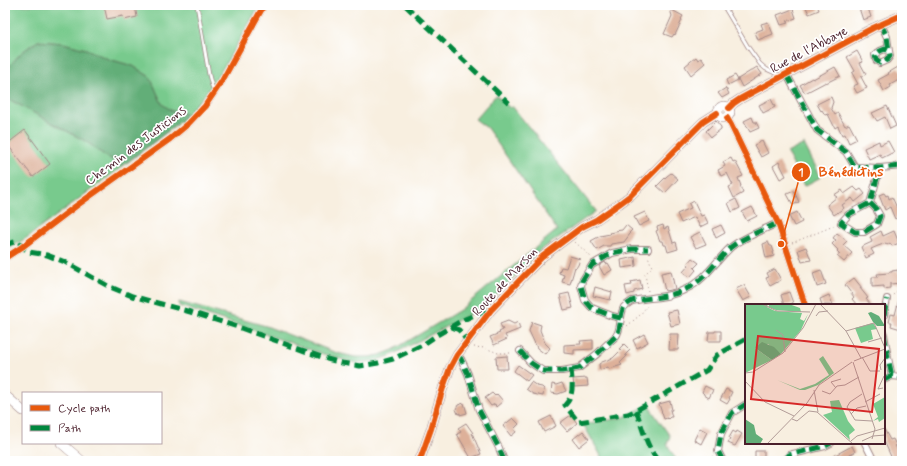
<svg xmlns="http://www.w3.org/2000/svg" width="907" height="466" font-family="Mynerve,sans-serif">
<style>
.green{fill:#78ca8d;stroke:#61745c}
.forest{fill:#62ae78;stroke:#566652}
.building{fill:#ddb099}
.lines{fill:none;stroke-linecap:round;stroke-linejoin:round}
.lane-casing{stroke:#a18786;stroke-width:4.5}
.street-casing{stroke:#a18786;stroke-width:8}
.secondary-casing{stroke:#a18786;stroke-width:10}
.path{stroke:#a18786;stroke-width:1;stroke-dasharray:1 3;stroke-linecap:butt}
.lane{stroke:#fff;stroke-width:3}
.street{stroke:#fff;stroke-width:6}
.secondary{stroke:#fff;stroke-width:9}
.quiet{stroke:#00873e;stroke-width:5;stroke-dasharray:10 5;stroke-linecap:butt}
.cycleway-casing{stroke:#fff;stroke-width:8}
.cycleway{stroke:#e8590c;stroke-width:6}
.labels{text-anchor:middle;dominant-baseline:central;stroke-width:3.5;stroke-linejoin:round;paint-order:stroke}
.street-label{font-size:13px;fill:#4a1f2b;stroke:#fff}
.inset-road{fill:none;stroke:#b29c98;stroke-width:1}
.view{fill:#d62828;fill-opacity:0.15;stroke:#d62828;stroke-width:2}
.inset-edge{fill:none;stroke:#4a1f2b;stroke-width:2}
.leader{fill:none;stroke:#e8590c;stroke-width:1.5}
.callout-dot{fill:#e8590c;stroke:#fff;stroke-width:1.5}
.mark-label{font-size:12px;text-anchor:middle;font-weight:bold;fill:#fff}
.callout-label{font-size:14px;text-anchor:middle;font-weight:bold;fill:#e8590c;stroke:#fff;stroke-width:3.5;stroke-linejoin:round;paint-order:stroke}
</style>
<rect width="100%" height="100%" fill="#fff"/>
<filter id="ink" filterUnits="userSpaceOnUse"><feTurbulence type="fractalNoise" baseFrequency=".025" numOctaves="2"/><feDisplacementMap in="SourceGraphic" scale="8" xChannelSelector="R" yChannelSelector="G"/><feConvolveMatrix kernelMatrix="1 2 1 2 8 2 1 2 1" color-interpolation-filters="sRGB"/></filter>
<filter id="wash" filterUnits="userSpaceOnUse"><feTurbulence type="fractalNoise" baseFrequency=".012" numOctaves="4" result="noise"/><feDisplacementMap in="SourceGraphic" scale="16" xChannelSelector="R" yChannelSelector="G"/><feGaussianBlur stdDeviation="0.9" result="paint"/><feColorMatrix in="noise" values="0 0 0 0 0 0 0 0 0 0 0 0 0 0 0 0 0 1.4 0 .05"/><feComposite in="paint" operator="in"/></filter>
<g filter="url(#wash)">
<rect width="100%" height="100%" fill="#f8efe0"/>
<!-- green -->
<path class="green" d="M5,5h255l-35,60 -18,27 -20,22 -15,-3 -10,-7 -12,-27 -17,-11 -25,-7 -22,-10 -23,-6 -25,-2 -16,11 -17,19z
M496,95l14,13 2,-2 84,105 -55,39 -52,52 -5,7 -14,5 -80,42 -16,5 -19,2 -32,-9 -88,-30 -56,-18v-4l87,24 71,27 18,4h15l10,-2 13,-5 67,-40 97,-80 -70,-102 -12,-9z
M5,97l82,45 17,13 19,11 -95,71 -23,14z
M804,144l17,33 -17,9 -17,-33z
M648,405l22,31 -3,8 10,17h-75l-2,-7 -17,-30 39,-6z"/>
<!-- forest -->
<path class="forest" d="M38,41l25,2 23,6 22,10 25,7 17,11 12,27 10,7 15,3 -8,9 -56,43 -19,-11 -17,-13 -82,-45v-26l17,-19z"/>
<g id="blocks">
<!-- building -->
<path class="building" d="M104,5l31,1 2,11 -13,3 -1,-4 -16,3z
M811,5h6l2,5 -10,4 -3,-7z
M866,5h1l4,12 -8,3 -4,-12z
M670,9l13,7 -2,3 1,1 -7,15 -1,-1 -2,3 -8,-3 8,-18z
M793,9l3,9 -9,3 1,2 -7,2 -4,-10z
M768,22l5,12 -15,6 -3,-8 8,-3 -2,-5z
M857,51l6,11 -3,1 6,11 -5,3 6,11 -10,5 -4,-7 5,-2 -6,-11 3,-2 -8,-14z
M696,57l2,3 3,-2 4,5 -14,12 -6,-9z
M757,67l5,7 -20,13 -4,-8z
M835,67l5,9 -14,7v-1l-21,11 -5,-8 12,-7 1,1z
M898,67l4,6v5l-12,7 1,2 -7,4 -6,-11 11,-6 -1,-1z
M735,75l3,5 -10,5 -2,-5z
M726,88l3,6 -7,4 -4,-5z
M831,97l2,5 -2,6 4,7 3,-2 7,13 4,-2 8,15 -8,4 -4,-9 -3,1 -4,-9 -3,2 -7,-14 -3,1 -3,-5 -1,1 -4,-7z
M771,99l4,8 -12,6 -4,-8z
M887,106l9,20 -6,3 -5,-12 -8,4 -5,-8z
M752,117l2,5h2l3,6 -9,4 -6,-11z
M716,121l5,6v2l-10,8 -5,-6z
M25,130l25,34 -17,13 -26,-33z
M762,141l6,12 -7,4 -7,-12z
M879,141l1,4 8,-4 6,11 -12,6 -2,-4 -11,5 -5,-11z
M731,158l2,4 2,-1 8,15 -5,2 3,8h-1l3,7 -9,5 -5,-11 4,-2 -6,-12 -6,3 -3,-6 7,-4 -2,-4z
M779,162l7,14 -6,3 -7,-13z
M671,173l7,6 -13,14 -8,-7 10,-10z
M854,187l4,4 3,-2 4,5 -10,8 -3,-4 -10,7 2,3 -10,7 -7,-10 10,-8 -3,-2 8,-5 2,4z
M794,191l5,11 -6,3 -6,-11z
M884,193l2,3 2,-1 1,4 3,-2 5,11 5,-2v9l-7,4 -5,-12 -5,3 -6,-15z
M736,199l4,9 -8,4 -4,-9z
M694,201l7,15 3,-1 4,8 -8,4 -5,-10 -14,6 -4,-9 14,-6 -2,-4z
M752,207l5,9 -10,5 -5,-9z
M645,212l4,9 -10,5 -5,-9z
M797,212l5,10 -8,4 -5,-10z
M626,225l6,5 -3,3 1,1 -6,8 -13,2 -1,2h-6l-7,4 -6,-9 9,-5 10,-2 -1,-1 5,-1 1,-1 7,-1z
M663,225l1,4 4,-2 5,16 3,-1 2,7 -10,3 -2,-7h-2l-1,-4h-3l-4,-10 2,-1 -1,-3z
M721,225l4,8 -9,5 -4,-9z
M881,231l2,5 11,-5 5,12 -7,3 -2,-3 -3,2 -1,-2 -8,3 -7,3 3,5 -8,4 -5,-11 11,-5 -2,-5z
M700,232l6,12 -10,4 -6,-11z
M837,233l10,8 -4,4 9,8 -8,9 -7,-6 3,-2 -3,-3 1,-1 -6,-6 4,-4 -3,-2z
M768,242l2,4h2l2,6h-1l1,4 -8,2 -3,-14z
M806,247l5,13 -9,2 -4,-12z
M570,256l10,3 -2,6 -2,3 -1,-1 -5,17 -8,-2 2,-7 -5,-2 2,-6 5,1z
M635,257l1,9 -14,2 -1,-8z
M692,258l7,5 -5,5 2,2 -6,7 -7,-5 6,-7 -2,-1z
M605,262l1,2 2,-1 4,7 -8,5 -5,-9z
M775,269l6,11 -11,6 -4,-8 3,-1 -2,-4z
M821,270l5,14 -9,3 -4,-14z
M898,270v3h4v10l-12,1v4l-6,1v-3l-12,1v-10h6l-1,-3 12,-1v-1h3v-1z
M671,271l4,18 -10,2 -4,-18z
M854,278l8,10h-2l8,10 -2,1 5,6h-14l-5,-6 2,-2 -9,-12z
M640,280l2,9 -8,2v2l-7,2 -2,-9 7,-1 -1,-3z
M744,285l7,12 -8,4 -7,-12z
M595,287l17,5 -2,8 -17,-4z
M789,292l4,11 -4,2h-5l-3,-10z
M569,293l4,15 -9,2 -4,-15z
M829,295l4,10h-11l-2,-6z
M900,295l2,1v27l-1,6 -10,-3 1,-4h-3l2,-8 4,1z
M677,310l3,14 -9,2 -4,-14z
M508,321l6,3 4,-2 2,7 -15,6 2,4 -13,6 -4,-8 10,-4 -1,-1 4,-2 -3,-6z
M532,322l9,3 -1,5 5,13 5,5 -5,6 -8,-6 -8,-17z
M715,331h6v10h-13l1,-9h6z
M644,334l4,8 -11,6 -4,-8z
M670,334h9l-1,16h-9z
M593,340v9l-19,1v4l-10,-1v-8l17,-1 -1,-3z
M624,344l6,6 -5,5 2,1 -7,7 2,2 -13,4 -1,-2 -8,3 -1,-6 3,-2 11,-4 8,-8 -2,-1z
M507,356l1,13h-11l-1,-12z
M518,365l14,10 -5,6 -13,-10z
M587,378l1,8 -14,1 -1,-8z
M531,382l6,4 5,1 2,2 -1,7 -10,-2 -7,-5z
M562,383l4,8 -8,3 -7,-1 1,-9 4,1z
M705,386l8,4 -4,8 -5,-3v-1l-2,-2z
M726,389l6,3 -3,6 1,1 -3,5 -7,-4z
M492,393l3,3 2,-2 6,7 -7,6 -1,-3 -4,2 -6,-8z
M670,401l2,9h-2l2,7h-2l-2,2 -1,-1 -3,1 -5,-15z
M464,403l3,10 -7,2v-2l-2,1 -2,-5 2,-4z
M571,415l6,8 -10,8 -7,-8z
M551,416l5,10 -12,6 -5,-10z
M513,418l6,6 -5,5 2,3 -5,4 -8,-10z
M466,423l7,10h-1l9,21 -10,4 -14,-24 4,-2 -3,-4z
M700,428l7,4 -6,12 -7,-4z
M884,429l6,11 3,-1 3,6h-1l7,14v2h-9l-9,-20z
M583,431l6,8 -10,8 -6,-8z
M733,431l3,2 1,-2 5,3 -7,12 -7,-3 2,-4 -1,-1z
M852,446l3,6 -6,3 4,6h-29z
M755,451h9v10h-9z"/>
</g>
</g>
<g filter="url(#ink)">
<use href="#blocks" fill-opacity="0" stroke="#a18786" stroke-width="1"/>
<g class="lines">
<defs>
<path id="lane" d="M197,5l12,70 2,8 3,9
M723,5l25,42 12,17 6,5 11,5 3,2"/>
<path id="street" d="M881,24l6,13 2,14 -4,-2 -5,2 -5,4 1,5 4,3 7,-3 3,-4 -1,-5
M787,75l30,55 29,22 9,15 25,1 22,-2
M727,118l4,7 47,98 27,82
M870,203l6,6 4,7 -3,8 -13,8h-9l-14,-9 8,-9 21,-11 10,-35
M5,258l17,-11 54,-41 94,-67 18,-15 17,-18 17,-25 42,-76
M884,315l3,-16
M621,318l-9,-2 -20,-8 -7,-8 -4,-14 1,-5 10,-16 20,-12 20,-4h16
M884,334l4,24 4,18
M520,351l11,12 12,8h19l17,-3 18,-14 19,-18c6,-8 3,-20 8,-29 2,-2 5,-4 8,-6 18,-4 38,-3 54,-12 19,-9 30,-28 45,-42 11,-9 34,-18 47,-24
M457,355l4,4 7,15 11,36 20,38 5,13
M884,380l8,-4 10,1
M865,443l9,18
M723,461l-5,-10 3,-17 11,-21 14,-9
M785,461l4,-6 36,-9 6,-3"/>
<path id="secondary" d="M718 112a6 6 0 1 1 12 0a6 6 0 1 1-12 0Z
M729,108l5,-5 6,-4 26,-14 107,-57 29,-13
M5,395l18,16
M61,443l21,18
M418,461l3,-4 10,-28 12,-41 7,-20 7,-13 34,-45 51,-53 40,-30 14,-7 23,-16 12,-9 64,-65 8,-8 14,-9"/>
</defs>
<!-- lane casing -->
<use href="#lane" class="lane-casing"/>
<!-- street casing -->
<use href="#street" class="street-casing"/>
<!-- secondary casing -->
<use href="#secondary" class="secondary-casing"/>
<!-- path -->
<path class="path" d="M575,242l15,14 1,2
M792,243l44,-18
M648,291l-3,-17 7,-7 -4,-11
M893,295l9,-8
M627,326l13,-11 7,-9
M474,347l11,1 13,5h15
M706,461l7,-5"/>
<!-- lane -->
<use href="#lane" class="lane"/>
<!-- street -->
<use href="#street" class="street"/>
<!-- secondary -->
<use href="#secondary" class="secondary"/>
<!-- quiet -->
<path class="quiet" d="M405,5l104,98
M881,24l6,13 2,14 -4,-2 -5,2 -5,4 1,5 4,3 7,-3 3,-4 -1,-5
M787,75l30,55 29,22 9,15 25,1 22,-2
M870,203l6,6 4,7 -3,8 -13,8h-9l-14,-9 8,-9 21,-11 10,-35
M5,245l9,-3h5l3,5 7,5 18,3 18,7 43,24 24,10 55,15 51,16 89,32 15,4 18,3 18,-3 15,-4 31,-15 13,-9 24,-14 13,-6 17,-5
M884,315l3,-16
M621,318l-9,-2 -20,-8 -7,-8 -4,-14 1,-5 10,-16 20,-12 20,-4h16
M452,327l7,3 8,11
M884,334l4,24 4,18
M520,351l11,12 12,8h19l17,-3 18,-14 19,-18c6,-8 3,-20 8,-29 2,-2 5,-4 8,-6 18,-4 38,-3 54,-12 19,-9 30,-28 45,-42 11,-9 34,-18 47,-24
M457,355l4,4 7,15 11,36 20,38 5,13
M571,369c1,13 4,26 -6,36l11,14 3,3 49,-8 7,-3 72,-41 10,-15 29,-16
M884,380l8,-4 10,1
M635,411l2,2c6,17 10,34 21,48
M723,461l-5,-10 3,-17 11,-21 14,-9
M785,461l4,-6 36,-9 6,-3"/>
<defs>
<path id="cycleway" d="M729,108l5,-5 6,-4 26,-14 107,-57 29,-13
M727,118l4,7 47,98 27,82
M5,258l17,-11 54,-41 94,-67 18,-15 17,-18 17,-25 42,-76
M418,461l3,-4 10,-28 12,-41 7,-20 7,-13 34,-45 51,-53 40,-30 14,-7 23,-16 12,-9 64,-65 8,-8 14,-9"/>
</defs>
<!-- cycleway casing -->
<use href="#cycleway" class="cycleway-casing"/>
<!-- cycleway -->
<use href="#cycleway" class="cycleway"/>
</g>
</g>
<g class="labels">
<!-- street labels -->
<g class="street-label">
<text transform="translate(809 50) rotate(-28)">Rue de l'Abbaye</text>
<text transform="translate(136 146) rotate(-37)">Chemin des Justicions</text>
<text transform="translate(505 282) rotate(-47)">Route de Marson</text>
</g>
</g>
<!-- overview -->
<g transform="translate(745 304)">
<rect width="140" height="140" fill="#f8efe0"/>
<path d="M0,0h23l-1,3 8,4 27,2 -2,6 4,2 4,-7 -7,16 -20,24 -13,-10 -13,4 17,12 -27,13zM25,0h19l11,4 1,4 -25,-2 -8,-3zM128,19l4,6 -6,1 2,9 -12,4 -6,-15zM78,52l11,17 -16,12 -13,5h-5l-23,-10 23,9 15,-5 14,-9 -10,-16zM140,93v21l-6,4 -1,-3 -5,2 5,-4 -5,-13zM94,96l9,21 7,9 -6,5 1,5 -27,-25 9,-3 -2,-11z" fill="#78ca8d"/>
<path d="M126,8l8,4 6,10h-8l-4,-4 -5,-9zM17,38l12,5 7,7 -9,6 -17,-12zM0,115l9,6 2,9 7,5 -3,5h-15z" fill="#62ae78"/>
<path class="inset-road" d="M17,0l15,7 33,1M75,0l26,27 15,27M71,12l3,-4 9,-1M31,26l7,5 2,17M101,27l28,-8 11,25M123,38l14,-4M117,53l8,14h10M109,57l31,-12M108,58l22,67 -3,10M136,66l-1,-5 5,-7M0,69l8,-1 30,-19 20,-25 13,-24M0,77l20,21 29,14M91,84l-5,-6 10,-3M138,84l-5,1 6,-13M69,86l4,22M77,87l8,3 7,-8 8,-1 14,-8M117,90l-12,8 -3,5 8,13 17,1M120,98l15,-8M106,110l6,-6 9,-2M47,115l5,2 12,-10 8,1 36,32M106,137l6,-5 28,-8M117,137l11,-5 12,-1M22,140l40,-41 12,-18 33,-23"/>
<path class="view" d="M13,32l121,13 -7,63 -121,-13z"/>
<rect width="140" height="140" class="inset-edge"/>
</g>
<!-- callouts -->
<path class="leader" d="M781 244L801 172"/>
<g class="callout-dot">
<circle cx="781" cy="244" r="4"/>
<circle cx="801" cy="172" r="10"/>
</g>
<g class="mark-label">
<text x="801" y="176">1</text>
</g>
<g class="callout-label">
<text x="851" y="176">Bénédictins</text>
</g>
<!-- margin -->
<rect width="907" height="466" fill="none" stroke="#fff" stroke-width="20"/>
<!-- legend -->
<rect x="22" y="392" width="140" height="52" fill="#ffffff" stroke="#b7a5aa"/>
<rect x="30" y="405" width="20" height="6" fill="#e8590c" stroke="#b7a5aa"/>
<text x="58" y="412" font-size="12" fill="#4a1f2b">Cycle path</text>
<rect x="30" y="425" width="20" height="6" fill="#00873e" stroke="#b7a5aa"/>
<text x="58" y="432" font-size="12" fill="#4a1f2b">Path</text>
</svg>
